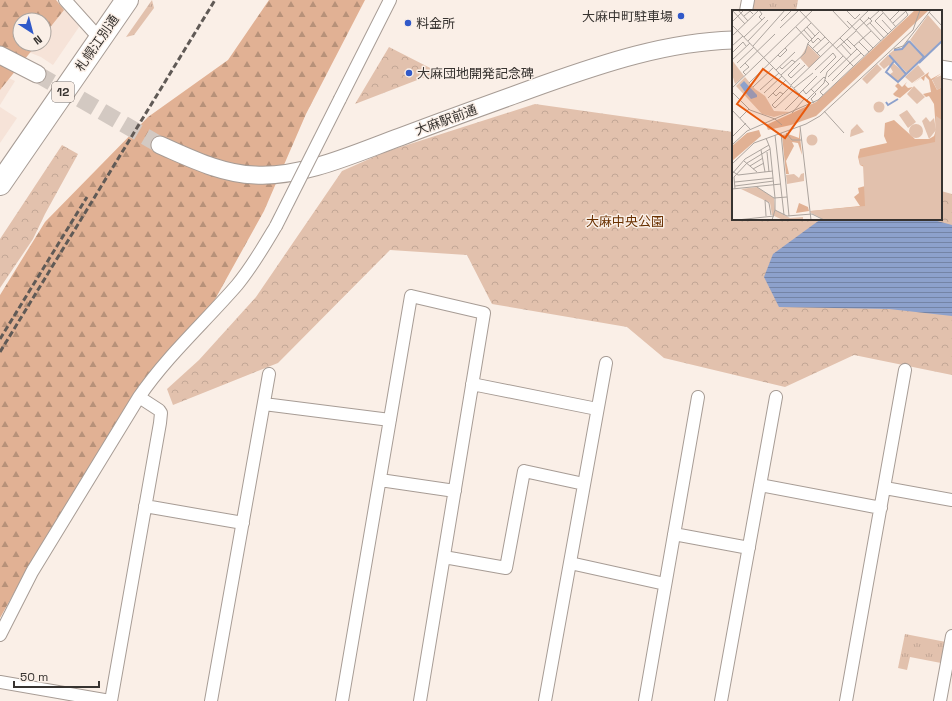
<svg xmlns="http://www.w3.org/2000/svg" width="952" height="701" font-family="'Space Grotesk','Noto Sans JP',sans-serif">
<style>
.built{fill:#f6e3d8;fill-rule:evenodd}
.grass{fill:url(#grass-tufts)}
.forest{fill:url(#forest-firs)}
.park{fill:url(#park-crowns)}
.water{fill:url(#water-rules)}
.lines{fill:none;stroke-linecap:round;stroke-linejoin:round}
.secondary-tunnel{stroke:#d3c9c2;stroke-width:17;stroke-dasharray:17 8;stroke-linecap:butt}
.street-casing{stroke:#a79c95;stroke-width:14}
.secondary-casing{stroke:#a79c95;stroke-width:19}
.highway-casing{stroke:#a79c95;stroke-width:24}
.street{stroke:#fff;stroke-width:12}
.secondary{stroke:#fff;stroke-width:17}
.highway{stroke:#fff;stroke-width:22}
.rail{stroke:#605a56;stroke-width:3;stroke-dasharray:6 3;stroke-linecap:butt}
.street-bridge-casing{stroke:#a79c95;stroke-width:14;stroke-linecap:butt}
.street-bridge{stroke:#fff;stroke-width:12}
.poi-dot{fill:#3159c9;stroke:#faefe7;stroke-width:1.5}
.labels{text-anchor:middle;dominant-baseline:central;stroke-width:3;stroke-linejoin:round;paint-order:stroke}
.shield{fill:#faefe7;stroke:#726b67;stroke-width:1}
.shield-label{font-size:12px;font-weight:bold;fill:#373330}
.poi-label{font-size:13px;fill:#373330;stroke:#faefe7;text-anchor:start}
.street-label{font-size:13px;fill:#373330;stroke:#faefe7}
.park-label{font-size:13px;fill:#693000;stroke:#faefe7}
.inset-river{fill:none;stroke:#8da1cc;stroke-width:2}
.inset-road{fill:none;stroke:#aca49e;stroke-width:1}
.view{fill:#e8590c;fill-opacity:0.15;stroke:#e8590c;stroke-width:2}
.inset-edge{fill:none;stroke:#373330;stroke-width:2}
</style>
<defs>
<pattern id="grass-tufts" width="24" height="20" patternUnits="userSpaceOnUse"><rect width="24" height="20" fill="#e2c1ad"/><path d="M3 7l-1-3M5 7V3M7 7l1-3M15 17l-1-3M17 17v-4M19 17l1-3" fill="none" stroke="#c2a695"/></pattern>
<pattern id="forest-firs" width="22" height="20" patternUnits="userSpaceOnUse"><rect width="22" height="20" fill="#e1b194"/><path d="M5 1l3.5 6h-7zM16 11l3.5 6h-7z" fill="#b79179"/></pattern>
<pattern id="park-crowns" width="20" height="18" patternUnits="userSpaceOnUse"><rect width="20" height="18" fill="#e2c1ad"/><path d="M2 6a3 3 0 1 1 6 0M12 15a3 3 0 1 1 6 0" fill="none" stroke="#c2a695"/></pattern>
<pattern id="water-rules" width="6" height="5" patternUnits="userSpaceOnUse"><rect width="6" height="5" fill="#8da1cc"/><path d="M0 2.5h6" fill="none" stroke="#7484a6"/></pattern>
</defs>
<rect width="100%" height="100%" fill="#faefe7"/>
<!-- built -->
<path class="built" d="M0,0h57l20,24 2,3 -26,38 -12,-8 -41,-16zM20,20h24v24h-24z
M0,74l15,7 -15,24z
M0,107l17,11 -17,25z"/>
<!-- grass -->
<path class="grass" d="M152,0l2,8 -20,27 -8,2z
M753,0h45l-2,11h-46z
M905,634l41,8 -5,21 -31,-6 -3,13 -9,-2z"/>
<!-- forest -->
<path class="forest" d="M0,0h56l8,10 -20,25v-15h-24v24h17l-37,46z
M269,0h96l-59,114 -42,97 -51,92 -151,213 -42,66 -20,36v-323l45,-73 103,-105 80,-57z"/>
<!-- park -->
<path class="park" d="M389,47l49,25 -83,32z
M535,104l198,28v87h208v-28l11,3v181l-98,-20 -69,32 -121,-29 -37,-31 -135,-23 -25,-49 -77,-5 -112,113 -105,42 -6,-16 32,-29 57,-63 86,-126 43,-19z
M62,145l16,9 -33,60 -12,25 -33,49v-49z"/>
<!-- water -->
<path class="water" d="M821,219h109l22,6v91l-63,-7 -110,-2 -15,-30 9,-23z"/>
<g class="lines">
<!-- secondary-tunnel -->
<path class="secondary-tunnel" d="M37,74l123,71"/>
<defs>
<path id="street" d="M65,0l35,39
M746,11l2,-11
M340,99l50,-99
M472,384l125,25
M264,404l126,16
M380,480l75,11
M760,485l121,23
M885,488l67,12
M145,506l98,17
M674,534l75,14
M444,557l62,11 18,-97 60,13
M570,563l95,21
M0,635l32,-63 107,-175c28,-41 65,-74 98,-112 15,-18 27,-39 39,-59
M0,682l110,19
M111,701l49,-278 1,-10 -2,-3 -20,-13
M211,701l58,-327
M342,701l69,-405 73,17 -64,388
M545,701l61,-338
M645,701l53,-304
M721,701l55,-304
M846,701l59,-331
M940,701l12,-65"/>
<path id="secondary" d="M0,55l37,19
M941,69l11,2
M160,145c30,13 61,29 95,30 47,3 101,-22 145,-38 47,-18 95,-35 142,-52 62,-22 125,-43 191,-45"/>
<path id="highway" d="M0,184l127,-184"/>
</defs>
<!-- street casing -->
<use href="#street" class="street-casing"/>
<!-- secondary casing -->
<use href="#secondary" class="secondary-casing"/>
<!-- highway casing -->
<use href="#highway" class="highway-casing"/>
<!-- street -->
<use href="#street" class="street"/>
<!-- secondary -->
<use href="#secondary" class="secondary"/>
<!-- highway -->
<use href="#highway" class="highway"/>
<!-- rail -->
<path class="rail" d="M0,339l87,-142
M0,352l215,-352"/>
<defs>
<path id="street-bridge" d="M276,226l64,-127"/>
</defs>
<!-- street-bridge casing -->
<use href="#street-bridge" class="street-bridge-casing"/>
<!-- street-bridge -->
<use href="#street-bridge" class="street-bridge"/>
</g>
<!-- markers -->
<g class="poi-dot">
<circle cx="681" cy="16" r="4"/>
<circle cx="408" cy="23" r="4"/>
<circle cx="409" cy="73" r="4"/>
</g>
<g class="labels">
<!-- shield labels -->
<rect class="shield" x="52" y="82" width="22" height="20" rx="3"/>
<g class="shield-label">
<text x="63" y="92">12</text>
</g>
<!-- poi labels -->
<g class="poi-label">
<text x="673" y="16" text-anchor="end">大麻中町駐車場</text>
<text x="416" y="23">料金所</text>
<text x="417" y="73">大麻団地開発記念碑</text>
</g>
<!-- street labels -->
<g class="street-label">
<text transform="translate(97 43) rotate(-55)">札幌江別通</text>
<text transform="translate(446 120) rotate(-20)">大麻駅前通</text>
</g>
<!-- park labels -->
<g class="park-label">
<text x="625" y="221">大麻中央公園</text>
</g>
</g>
<!-- overview -->
<g transform="translate(732 10)">
<rect width="210" height="210" fill="#faefe7"/>
<path d="M196,5l14,16v9l-17,17 -15,-17zM177,31l15,16 -17,16 -18,-19 5,-4 9,-2zM156,45l6,6 -2,1 14,12 -8,8 -9,-7 4,-3 -4,-7 -5,4 -5,-5zM145,54l5,5 -15,15 -5,-5zM186,55l7,9 -13,9 -7,-6zM210,65v12l-5,3 -5,-11zM194,107l4,5 4,-4 2,12 -7,9 -7,-18z" fill="#e2c1ad"/>
<path d="M183,0h14l-113,106 -25,9 -23,5 -2,-5 50,-23zM197,62l-1,3 3,4 11,-6 -10,7 5,10 5,-3v133h-118l-13,-9 49,-5 -6,-9 5,-4 -1,-5 7,-2 -1,-19 -4,-2 -2,-8 2,-8 27,-6 -3,-7 1,-13 9,-3 21,19h14l5,-3 2,-6 -2,-26 -5,-8 -3,1 -3,-3 8,-2 -2,-12 -4,-4 -1,5 -3,-3 -9,6zM175,72l-2,3 3,3 5,-1 -13,11 -5,-2 -2,-2 5,-5 -3,-3 3,-3 4,4zM67,118l3,27 -4,-12 -6,-1 2,4 -8,15 3,13h-3l-4,-39 6,-1 11,4zM27,120l2,6 -29,25v-15l15,-13zM67,193l9,4 1,4 -13,2z" fill="#e1b194"/>
<path d="M76,35l12,12 -11,11 -9,-10zM0,50l12,16 -9,8 -3,-10zM13,67l10,12 10,7 9,15 17,1 -17,5 -12,-3 -26,-28zM141.5 97a5.5 5.5 0 1 1 11 0a5.5 5.5 0 1 1-11 0ZM204,106l6,4v100h-117l-14,-7 -1,-2 55,-5 -2,-41h-3l-1,-7 76,-16zM125,114l7,8 -14,5 1,-7zM72,163v8l-17,3 -1,-9 8,-1 5,4 2,-4zM25,177l17,11 1,12 15,8 13,-1v3h-20l-11,-5 -2,-12 -29,-14z" fill="#e2c1ad"/>
<path d="M182,76l11,11 -8,7 -10,-10zM175,100l9,12 -8,6 -9,-13zM177 121a7 7 0 1 1 14 0a7 7 0 1 1-14 0ZM74.5 130a5.5 5.5 0 1 1 11 0a5.5 5.5 0 1 1-11 0Z" fill="#e2c1ad"/>
<path d="M12,71l13,14v2l-6,2 -6,-7 -5,-7z" fill="#8da1cc"/>
<path class="inset-river" d="M162,40l8,-1 7,-8M157,45l17,19M162,51l-8,11 12,10 26,-25 -15,-16M187,53l23,-22M154,92l2,3 10,-6"/>
<path class="inset-road" d="M0,0l13,14M6,0l10,11M27,0l3,4 -3,3 3,3M67,0l55,57M100,0l18,19M149,0l15,17M115,1l8,8 5,-5M197,2l13,14M151,3l-8,8 13,13M12,6l6,-5 3,3M128,9l21,22M138,9l10,-9M150,10l10,11M158,10l10,-10M49,11l11,-11M115,11l26,27M0,12l12,-12M138,13l14,15M161,13l13,-12M0,15l78,80M134,16l6,-5 -4,-4M64,17l13,14M75,17l8,9M48,18l19,-18M72,20l8,9M124,20l13,-12M0,26l27,-26M12,27l21,-20M108,28l11,11M115,29l17,17M79,30l2,3 5,-5 3,3M16,31l20,-21M127,32l10,10M76,34l13,13M109,34l10,11M0,36l11,-10M21,36l32,-36M122,36l17,-15M80,39l13,-12M104,39l20,-18M162,39l9,-3 28,-36M0,43l11,-11 3,4M85,43l12,-11M46,45l2,2 7,-7 -2,-2M0,50l18,-17M5,53l17,-16M13,53l4,4 -6,5 3,3M68,53l-12,12 3,3 14,-13M118,53l11,-10M48,57l2,2 10,-9 3,2M8,58l35,-34M44,60l19,-18M83,60l18,-17 3,4 -16,16M49,65l24,-22 3,-10 11,-11M96,67l29,-28M100,71l18,-18M17,73l62,-60M59,75l78,-75M59,76l-19,19 3,3 20,-19M21,77l21,-20M0,78l81,-78M62,78l19,-15M79,79l5,5 -5,5 3,4M28,80l19,-17M71,80l3,4 18,-17 2,2M0,82l18,18 25,9 7,6M32,83l18,-17M41,83l3,3 4,-4 3,2M67,84l18,-18M91,85l-3,-3 9,-8 -4,-4M36,88l18,-18M74,91l18,-18 3,-11 16,-16M0,100l19,20M53,100l15,-15M92,101l20,22M60,103l12,-14M8,108l9,-9M68,116l11,94M49,123l8,83M54,123l6,7h10M43,125l9,80M1,126l13,-13M34,128l4,10 5,50v12l-3,10M0,135l15,-14 71,-31 90,-85 -3,-5M29,140l4,22M35,142l2,20M12,151l13,11M0,154l22,-21 52,-19 14,-8 93,-86 7,-20M18,156l13,-8M21,159l11,-6M0,161l6,4 35,-4M0,164l13,-15 24,-14M3,172l38,-4M3,176l39,-5M25,177l17,11 13,-1M0,179l49,-5M3,179l-1,-12 13,-14 23,-14M43,200l12,6 25,-2 12,6M34,206l-1,-16 4,3 2,12M5,210l37,-4"/>
<path class="view" d="M31,59l47,34 -25,35 -48,-34z"/>
<rect width="210" height="210" class="inset-edge"/>
</g>
<!-- north arrow -->
<g transform="translate(32 32) rotate(144)"><circle r="19" fill="#faefe7" stroke="#aca49e"/>
<path d="M0-3L7 15L0 10L-7 15Z" fill="#3159c9"/>
<text y="-6" font-size="11" font-weight="bold" text-anchor="middle" fill="#373330">N</text>
</g>
<!-- scale -->
<path d="M14 681v6h85v-6" fill="none" stroke="#373330" stroke-width="2"/>
<text x="20" y="681" font-size="12" fill="#373330" stroke="#faefe7" stroke-width="3" paint-order="stroke">50 m</text>
</svg>
